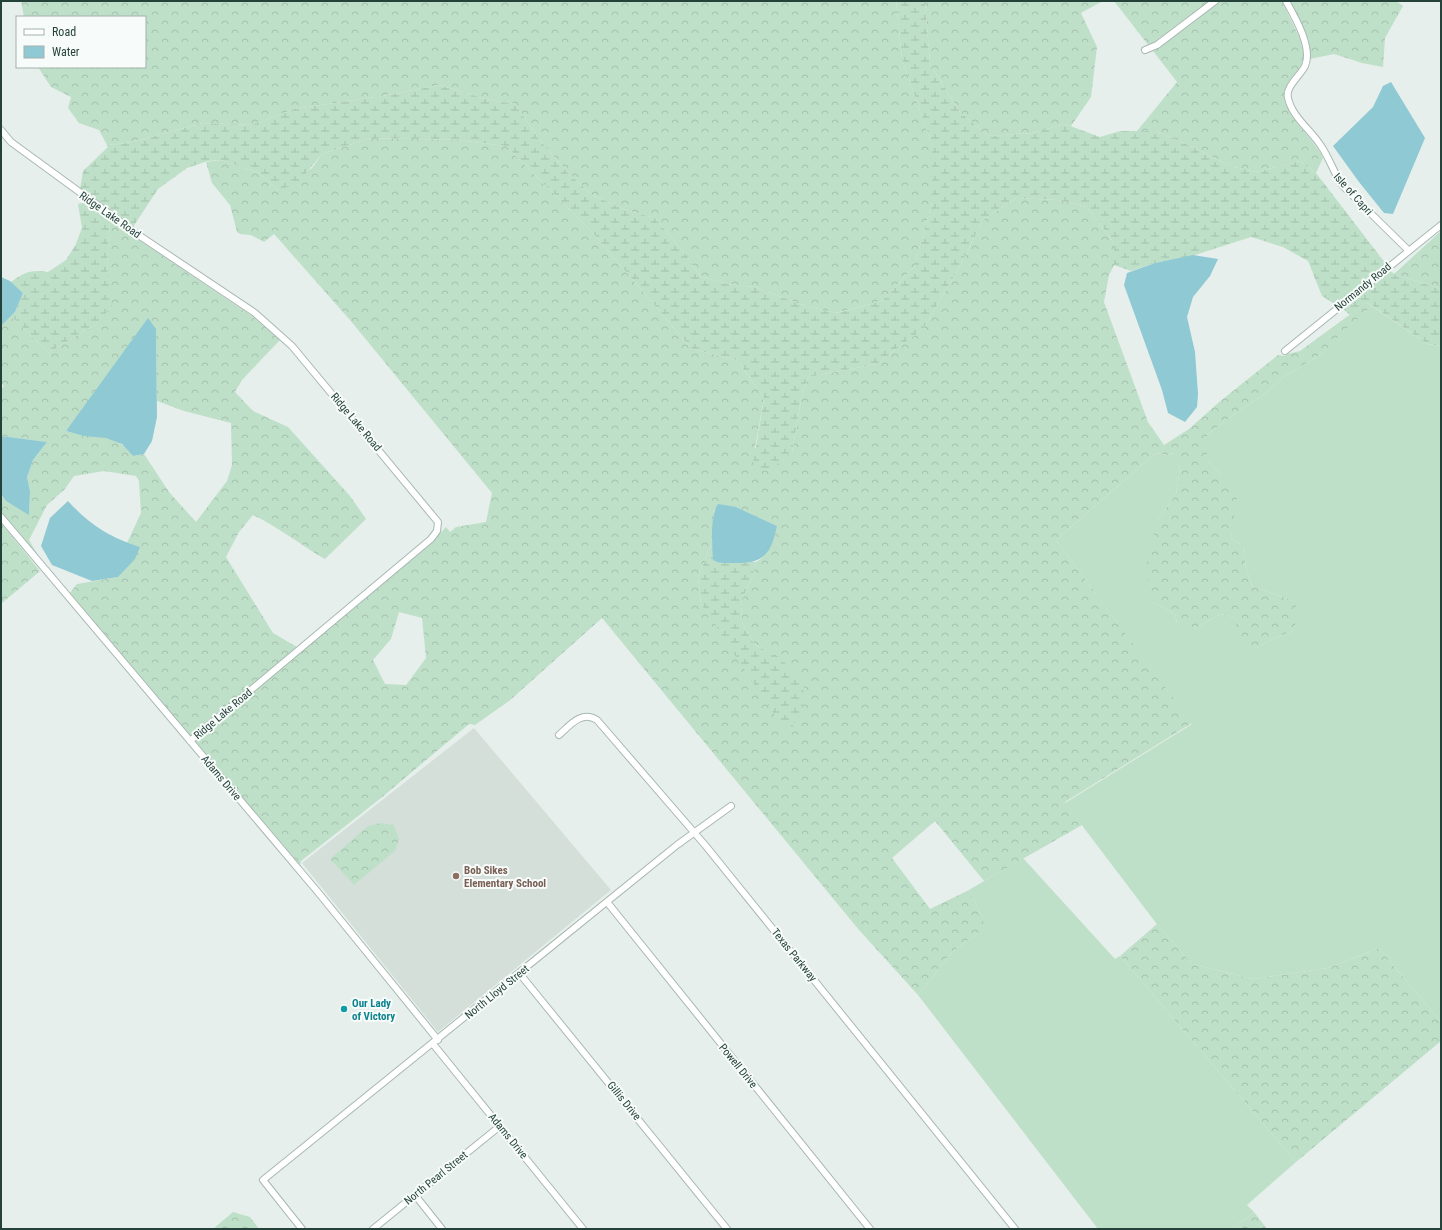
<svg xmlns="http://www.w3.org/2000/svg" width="1442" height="1230" font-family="'Roboto Condensed',sans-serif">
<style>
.built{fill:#d4dfda}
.grass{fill:#bfe0c8}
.forest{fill:url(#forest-crowns);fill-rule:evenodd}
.wetland{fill:url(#wetland-marsh)}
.water{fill:#8ec9d4}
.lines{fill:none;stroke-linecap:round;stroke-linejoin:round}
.street-casing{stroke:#a8b8b2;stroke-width:8}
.street{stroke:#fff;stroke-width:6}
.education-dot{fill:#8d6e63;stroke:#f7fbf9;stroke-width:1.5}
.culture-dot{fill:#0f9aa8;stroke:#f7fbf9;stroke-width:1.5}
.labels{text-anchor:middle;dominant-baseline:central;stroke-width:4;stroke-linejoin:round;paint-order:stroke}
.street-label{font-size:11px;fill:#24423a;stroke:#f7fbf9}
.education-label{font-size:11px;font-weight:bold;fill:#785e54;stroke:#f7fbf9;text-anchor:start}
.culture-label{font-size:11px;font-weight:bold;fill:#0d838f;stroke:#f7fbf9;text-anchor:start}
</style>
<defs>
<pattern id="forest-crowns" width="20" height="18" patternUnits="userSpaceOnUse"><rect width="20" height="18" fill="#bfe0c8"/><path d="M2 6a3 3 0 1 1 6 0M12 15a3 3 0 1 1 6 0" fill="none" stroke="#a4c1ad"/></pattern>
<pattern id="wetland-marsh" width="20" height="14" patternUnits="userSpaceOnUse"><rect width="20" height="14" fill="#bfe0c8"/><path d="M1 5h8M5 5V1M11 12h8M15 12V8" fill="none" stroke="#a4c1ad"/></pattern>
</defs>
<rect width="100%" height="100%" fill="#e6efeb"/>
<!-- built -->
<path class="built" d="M474,728l137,162 -173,142 -136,-169z"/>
<!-- grass -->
<path class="grass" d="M1372,306l55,38 14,2v676l-62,-74 -51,20 -75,11 -61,-15 -36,-41 -91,-120 127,-79 -136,-184 100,-87 11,2 8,-2 5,15 -4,26 -19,27 -3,82 21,11 2,9 17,6 27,-15 13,3 23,31 15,-9 21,-8 1,-30 -42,-15 -6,-18 -3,-22 -12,-8 2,-20 -13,-44 -13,-14v-25l25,-19 32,-22 21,-18 37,-22 18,-20z
M1023,858l92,101 5,-3 176,206 -49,43 7,7 -22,17h-134l-180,-234 35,-44 25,-18 5,-15 -14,-28z"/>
<!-- forest -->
<path class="forest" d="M21,1h875l6,58 30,86v58l-18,64 -31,33 -19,6 -29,7 -32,-8 -48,-18 -28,-3 -27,-8 -13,-20 -32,-38 -29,-8 -34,-15 -25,-23 -28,-33 -24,-35 -29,-5 -47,-14 -57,11 -88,13 -41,16 -50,-2 -76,20 -20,2 -8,-15 -20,-7 -11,-15 3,-11 -20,-10 -13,-20h107v-50h-121z
M925,1h178l-22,12 16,34 -6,50 -20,29 -6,-2 -33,9 -44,3 -28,-24 -30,-48z
M1114,1h95l-60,45z
M1220,1h62l2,4c6,15 24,42 18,58 -5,12 -18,19 -18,34 1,17 29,42 37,57l2,4 -7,15 -16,-12 -44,11 -26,-6 -35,-18 -39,-17h-19l40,-49 -24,-31z
M1294,1h102l7,5 -18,32 -2,29 -21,-4 -28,-9 -24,5 -1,-19 -18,-37z
M370,138l87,2 49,6 86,86 100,117 45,11 27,38 -9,50 37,4 11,-63 6,-12 68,-13 47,-36 36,-62 23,-46 33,-22 42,2 29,7 27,36v22l-5,10 -5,27 44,120 16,23 25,-16 29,-26 60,-48 7,1 2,-2 13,-3 67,-49 5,4 -31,28 -19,20 -37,22 -21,18 -32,22 -25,19v25l13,14 17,24 -6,40 12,8 3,22 6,18 42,15 5,13 -6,17 -21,8 -15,9 -13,1 -14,-19 8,-7 -4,-6 -13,-3 -27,15 -12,1 -5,-7 -2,-9 -21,-11 -9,-32 12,-50 19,-27 4,-26 -6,-15 -7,2 -11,-2 -100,87 136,183 -127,79 17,23 -98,56 -49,-60 -43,37 38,51 39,-19 14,28 1,9 -6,6 -25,18 -35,44 -59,-65 -257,-312 -93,83 -34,24 -6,-1 -88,74 -80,63 -1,4 -105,-124 238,-200 13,-14 4,5 6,-5 30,-5 6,-29 -142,-173 -76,-86 -10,8 -13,-7 -11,-1 -3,-2 -7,-27 -18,-22 -6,-21 15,-2 38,13 19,17 34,-22 10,-14zM736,507l41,19c-3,13 -8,30 -21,36l-3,14 -11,23 -1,22 14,24 26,13 -64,-33 -16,-21 -3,-27 14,-34 2,-33zM399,612l23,6 4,40 -20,27 -21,-1 -12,-24 18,-21z
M110,220l19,15 1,-1 122,82 28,24 -38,40 -7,12 18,19 35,16 62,69 16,23 -41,40c-25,-14 -46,-32 -72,-44l-14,17 -13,25 47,76 24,14 -106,89 -121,-143 7,-9 41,-7 22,-30 -13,-4 14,-30 -2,-32 -3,-5 -32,-5 -30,5 -9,13 -18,16 -18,35 10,17 -38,-45v-18l5,7 23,13 1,-23 -3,-14 6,-17 14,-18 -46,-6v-47l3,-3 -3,-4v-56l8,-8h4l35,35 48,-29 15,-18 -4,-40zM156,329l1,72 27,10 47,12 1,42 -5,16 -31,41 -27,-30 -25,-38 -11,2c-4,-4 -7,-9 -12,-12 -16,-10 -37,-7 -55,-13z
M1441,231v58l-47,-15z
M1,523l39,48 -39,33z
M380,823l14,2 5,14 -4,12 -41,34 -24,-26 38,-33z
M1157,924l35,40 61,15 75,-11 51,-20 62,74v19l-145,121 -176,-206z
M233,1212l17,5 9,12h-46z
M1254,1212l13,17h-35z"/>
<!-- wetland -->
<path class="wetland" d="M896,1h29l5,63 30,48 28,24 44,-3 33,-9 35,13 20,-6h36l39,17 35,18 26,6 44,-11 16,12 70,91 -50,41 -14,-9 -14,-35 -25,-14 -32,-10 -56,18 -40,8 -24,8 -17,-6v-22l-27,-36 -29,-7 -42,-2 -33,22 -23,46 -36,62 -47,36 -68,13 -6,12 -11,63 -24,19 -16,-1 12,-72 -27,-38 -45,-11 -100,-117 -86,-86 -49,-6 -87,-2 -48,16 -25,30 -19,6 -19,-17 -38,-13 -13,1 -21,7 -29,21 -25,38 -53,-38 3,-18 25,-24 -1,-2 20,-2 76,-20 49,2 42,-16 88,-13 57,-11 47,14 29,5 24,35 28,33 25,23 34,15 29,8 32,38 13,20 27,8 28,3 48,18 33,8 28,-7 19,-6 31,-33 18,-64v-58l-30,-86z
M86,202l24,18 -3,46 5,40 -16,18 -48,29 -35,-35h-4l6,-6 8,-19 -12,-11c13,-10 21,-13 37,-10l18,-12 9,-14 7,-18 -4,-24z
M1390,270l4,4 47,15v57l-14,-2 -60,-42 -17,13 -8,-7z
M712,543v2l42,17h2l-3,14 -11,23 -1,22 14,24 26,13 23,29 -2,23 -12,21 -8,-5 -81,-122 -3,-27z"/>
<!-- water -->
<path class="water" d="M1391,82l34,56 -32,76 -9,-1 -25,-31 -26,-36 40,-39 10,-21z
M1193,255l25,4 -8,17 -17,21 -6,20 8,35 3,42 -1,13 -12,15 -17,-9 -6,-23 -38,-105 3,-12 28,-10z
M1,277l9,4 13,12 -8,19 -14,14z
M148,318l8,11 1,88 -5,24 -8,13 -11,2 -11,-12 -16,-6 -22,-2 -18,-5z
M1,436l46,6 -14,18 -6,17 3,14 -1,24 -23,-14 -5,-7z
M68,501c22,24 41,36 72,46l-5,12 -17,18 -26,4 -40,-16 -11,-19 9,-28z
M718,504l18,3 41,19c-6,28 -13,38 -43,37 -7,0 -15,1 -21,-3 -1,-15 -3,-45 5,-56z"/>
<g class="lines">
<defs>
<path id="street" d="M1286,1c9,16 27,47 19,65 -5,10 -20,21 -17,32 4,19 23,32 33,48 9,13 12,26 22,40l66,65
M1145,50l12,-5 58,-44
M1,130l10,12 126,92 118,79 37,33 146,176 -1,9 -6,8 -241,202
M1285,351l156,-126
M1,517l316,374 121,149
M559,735c11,-10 23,-25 38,-15l108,125 310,384
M607,902l263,327
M520,974l207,255
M433,1044l150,185
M415,1195l27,34
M302,1229l-39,-49 414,-335 54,-39
M373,1229l127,-103"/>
</defs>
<!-- street casing -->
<use href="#street" class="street-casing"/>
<!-- street -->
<use href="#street" class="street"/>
</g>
<!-- markers -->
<circle class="education-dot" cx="456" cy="876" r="4"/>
<circle class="culture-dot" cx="344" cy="1009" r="4"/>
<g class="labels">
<!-- street labels -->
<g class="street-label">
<text transform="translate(1353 194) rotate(48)">Isle of Capri</text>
<text transform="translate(110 215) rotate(35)">Ridge Lake Road</text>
<text transform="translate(1363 287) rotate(-39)">Normandy Road</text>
<text transform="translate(356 422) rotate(50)">Ridge Lake Road</text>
<text transform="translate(223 714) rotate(-40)">Ridge Lake Road</text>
<text transform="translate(221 778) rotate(50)">Adams Drive</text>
<text transform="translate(794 955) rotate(51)">Texas Parkway</text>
<text transform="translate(497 992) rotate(-39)">North Lloyd Street</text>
<text transform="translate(738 1066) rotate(51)">Powell Drive</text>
<text transform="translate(624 1101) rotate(51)">Gillis Drive</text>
<text transform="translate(508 1136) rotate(51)">Adams Drive</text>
<text transform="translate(436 1178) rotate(-39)">North Pearl Street</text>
</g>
<!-- education labels -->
<g class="education-label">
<text x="464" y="870">Bob Sikes<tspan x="464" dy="13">Elementary School</tspan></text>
</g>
<!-- culture labels -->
<g class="culture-label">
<text x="352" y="1003">Our Lady<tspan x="352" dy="13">of Victory</tspan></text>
</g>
</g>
<!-- border -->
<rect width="1442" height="1230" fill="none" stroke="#24423a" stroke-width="4"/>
<!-- legend -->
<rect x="16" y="16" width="130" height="52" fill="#f7fbf9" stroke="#a3b1ad"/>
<rect x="24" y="29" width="20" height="6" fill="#ffffff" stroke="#a3b1ad"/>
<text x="52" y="36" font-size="12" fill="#24423a">Road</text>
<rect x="24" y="46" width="20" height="12" fill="#8ec9d4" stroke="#a3b1ad"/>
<text x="52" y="56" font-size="12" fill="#24423a">Water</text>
</svg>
